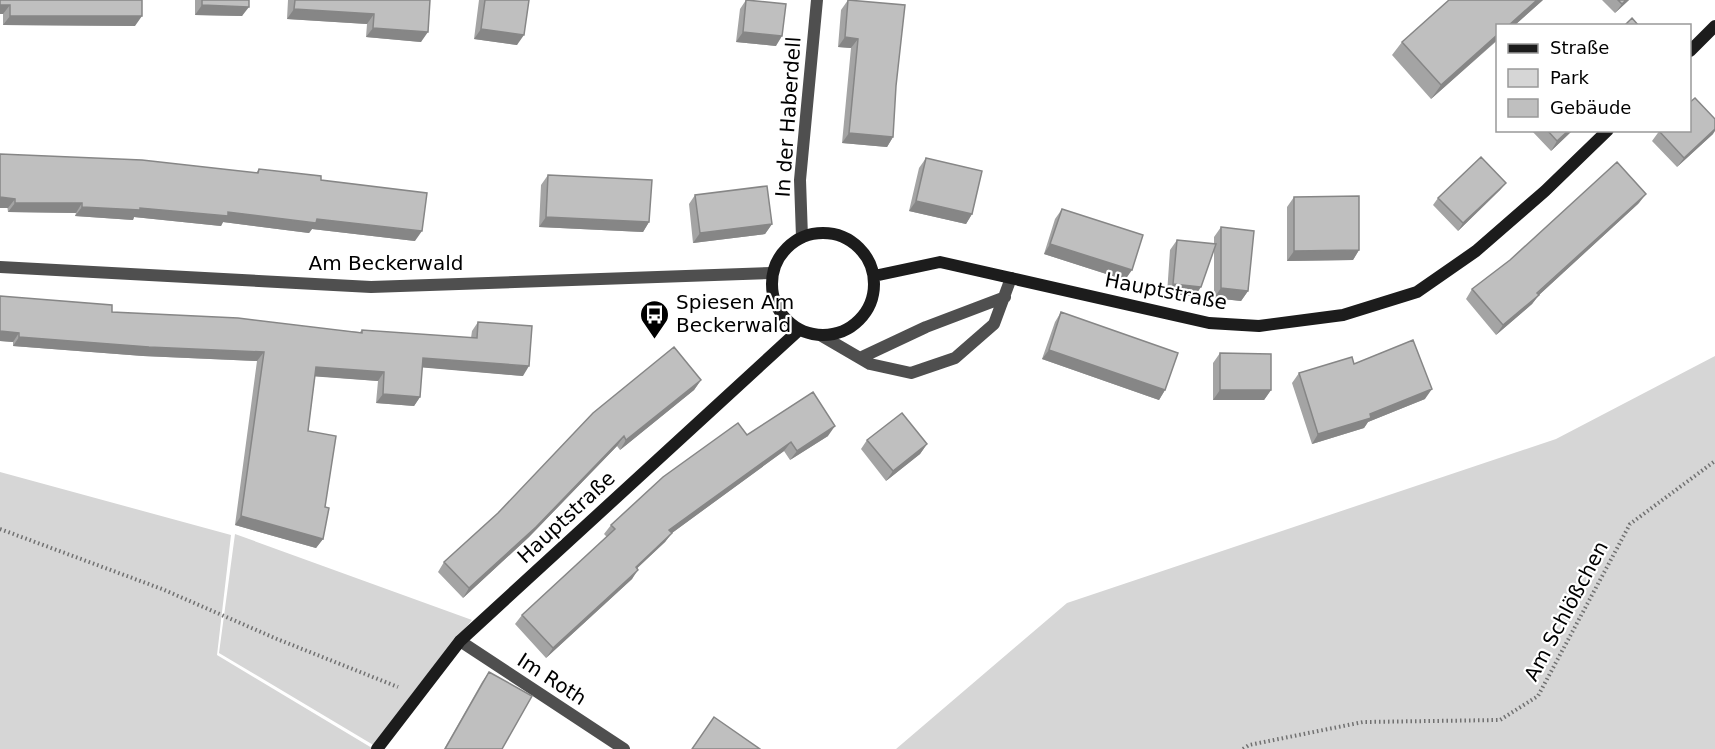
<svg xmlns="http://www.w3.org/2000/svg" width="1715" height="749" font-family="'DejaVu Sans',sans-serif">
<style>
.green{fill:#d6d6d6}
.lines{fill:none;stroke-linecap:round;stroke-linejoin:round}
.path{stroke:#717171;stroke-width:4;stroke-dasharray:1.5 3;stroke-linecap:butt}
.lane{stroke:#4f4f4f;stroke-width:12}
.street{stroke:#4f4f4f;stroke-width:12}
.secondary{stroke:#1c1c1c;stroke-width:12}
.wall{fill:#a4a4a4}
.shaded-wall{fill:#868686}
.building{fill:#bfbfbf;stroke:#868686;stroke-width:1.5}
.labels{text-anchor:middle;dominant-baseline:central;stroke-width:4.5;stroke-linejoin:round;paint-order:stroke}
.street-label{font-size:20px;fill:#000;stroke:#fff}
.poi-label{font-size:20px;fill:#000;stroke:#fff;text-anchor:start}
</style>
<rect width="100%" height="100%" fill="#fff"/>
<!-- green -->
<path class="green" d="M1715,356v393h-819l171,-146 489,-164z
M0,472l231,63 -14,120 155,93v1h-372z
M235,534l237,86 -58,71 -39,55 -156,-93z"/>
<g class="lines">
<!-- path -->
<path class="path" d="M0,529l162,60 115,50 121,48
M1243,749l6,-4 114,-23 137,-2 38,-24 92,-172 85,-63"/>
<!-- lane -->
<path class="lane" d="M822,336l48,28 41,9 44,-15 39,-34 17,-46
M860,358l66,-31 79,-30"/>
<!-- street -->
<path class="street" d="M802,237l-2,-57 17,-180
M0,267l371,20 401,-14
M460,641l164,108"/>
<!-- secondary -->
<path class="secondary" d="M1690,51l25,-25
M772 284a51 51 0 1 1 102 0a51 51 0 1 1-102 0Z
M874,276l66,-14 269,61 50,3 84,-11 74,-23 59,-41 69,-60 63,-61
M377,749l83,-108 339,-311"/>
</g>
<!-- wall -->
<path class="wall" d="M0,0l135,26 -132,-1v-11z
M195,0h54l-7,16 -47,-1z
M288,0h142l-9,42 -55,-5 1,-13 -80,-5z
M479,0h50l-12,45 -43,-6z
M746,0l30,46 -40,-4 4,-33z
M848,0l45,137 -6,10 -45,-4 9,-95 -13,-1 3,-37z
M1543,0l-112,99 -39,-44 10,-13z
M1602,0h27l-14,13z
M1531,130h42l-22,21z
M1660,130l53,4 -36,33 -25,-26z
M0,154l256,19 3,-4 62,11 94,61 -103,-12 -3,4 -86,-11 -2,4 -87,-9 -1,3 -58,-4 1,-3 -68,-1z
M926,158l46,56 -6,10 -57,-13 10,-43z
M548,175l101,47 -6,10 -104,-5 2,-42z
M1506,183l-6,7 -42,41 -25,-26 5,-7z
M695,195l77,29 -7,10 -72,9 -4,-39z
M1294,197l65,53 -6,10 -66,1v-54z
M1639,203l-100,92 -7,9 -36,31 -30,-36 6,-10z
M1062,209l63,71 -81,-26 11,-35z
M1221,227l27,64 -7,10 -27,-3v-48l-19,46 -28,-2 3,-44 7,-10 37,4v-7z
M0,296l112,16 248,20 2,-2 109,8 1,-7 6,-9 45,54 -101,-9 -2,30 -6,9 -38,-3 2,-22 -63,-5 -7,55 17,76 -2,32 -7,9 -81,-23 22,-164 -114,-5 -130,-10v-4l-13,-1z
M1061,312l104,78 -6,10 -117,-41 13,-37z
M1220,353l51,37 -7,10h-51v-37z
M1354,364l71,35 -57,23 -4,6 -52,16 -20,-61 7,-10z
M701,380l-7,10 -74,60 -3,-4 -88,91 -66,61 -25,-26 6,-10 54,-49z
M747,435l81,1 -38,24 -6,-9 -112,82 -7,9 -28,26 -5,11 -86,79 -31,-34 7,-9 85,-78 -3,-3 7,-9z
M867,440l60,4 -7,10 -34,27 -25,-32z
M489,672l13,77h-58l38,-67z"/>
<!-- shaded-wall -->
<path class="shaded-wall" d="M1537,0h6l-29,26h-6z
M1626,0h3l-14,13 7,-9z
M0,5h10l-7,9h-3z
M202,5l47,2 -7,9 -47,-1z
M294,9l80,5 -7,10 -80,-5z
M10,16h132l-7,10 -132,-1z
M373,28l55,4 -7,10 -55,-5z
M481,29l43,6 -7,10 -43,-6z
M743,32l39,4 -6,10 -40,-4z
M1497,35v5l-66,59 10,-14z
M845,37l13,2 -7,9 -13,-1z
M1715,129v2l-2,3 -36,33 7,-9z
M1569,130h4l-22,21 6,-10z
M849,133l44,4 -6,10 -45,-4z
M1506,183l-6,7 -42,41 5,-8z
M1646,194l-7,9 -100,92 -7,9 -36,31 7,-10z
M0,197l15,2 -7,9h-8z
M916,201l56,13 -6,10 -57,-13z
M15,203h67l-6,10 -68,-1z
M82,207l58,1 88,4 89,7 105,12 -7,10 -103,-12 -3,4 -86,-11 -2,4 -87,-9 -1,3 -58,-4z
M546,217l103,5 -6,10 -104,-5z
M772,224l-7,10 -72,9 7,-10z
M1050,244l82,26 -7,10 -81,-26z
M1359,250l-6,10 -66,1 7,-10z
M1173,284l28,3 -6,9 -28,-2z
M1221,288l27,3 -7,10 -27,-3z
M0,331l19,2 -6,9 -13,-1z
M19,337l245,15 -7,9 -114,-5 -130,-10z
M1049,350l116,40 -6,10 -117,-41z
M423,358l106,8 -6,10 -106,-9z
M316,367l68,5 -6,9 -69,-5z
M701,380l-7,10 -74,60 6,-10z
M1432,389l-7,10 -57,23 -4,6 -52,16 6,-10z
M1220,390h51l-7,10h-51z
M383,394l37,3 -6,9 -38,-3z
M835,426l-7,10 -38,24 7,-9z
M624,436l-7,10 -88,91 -66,61 6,-10z
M791,442l-7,9 -112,82 -7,9 -36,34 7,-9 33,-37z
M927,444l-7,10 -34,27 7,-10z
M241,516l82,23 -7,9 -81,-23z
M638,570l-6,9 -86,79 7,-10z"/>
<!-- building -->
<path class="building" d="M0,0h142v16h-132v-11h-10z
M202,0h47v7l-47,-2z
M295,0h135l-2,32 -55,-4 1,-14 -80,-5z
M485,0h44l-5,35 -43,-6z
M746,0l40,4 -4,32 -39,-4z
M848,0l57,5 -9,81 -3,51 -44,-4 9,-94 -13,-2z
M1449,0h88l-29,26h-11v9l-56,50 -39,-43z
M1618,0h8l-4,4z
M1632,18l7,8h-15z
M1695,98l20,21v10l-31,29 -25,-27 30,-1v-27z
M1547,130h22l-12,11z
M0,154l142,6 116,13 1,-4 62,7v4l106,13 -5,38 -105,-12 -1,4 -88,-11v4l-88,-8v2l-58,-3v-4h-67v-4l-15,-2z
M1481,157l25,26 -43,40 -25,-25z
M926,158l56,13 -10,43 -56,-13z
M1617,162l29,32 -109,99 2,2 -36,30 -31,-36 38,-29z
M548,175l104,5 -3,42 -103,-5z
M767,186l5,38 -72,9 -5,-38z
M1359,196v54l-65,1v-54z
M1062,209l81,26 -11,35 -82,-26z
M1221,227l33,4 -6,60 -27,-3z
M1177,240l39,4 -15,43 -28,-3z
M0,296l112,9v7l126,6 124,15v-3l115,8 1,-16 54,4 -3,40 -106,-8 -3,39 -37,-3 1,-22 -68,-5 -8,64 28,5 -11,71 4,1 -6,31 -82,-23 23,-164 -115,-5 -130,-10v-4l-19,-2z
M1061,312l117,41 -13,37 -116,-40z
M1413,340l19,49 -62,25 1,4 -53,16 -19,-61 53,-16 2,7z
M674,347l27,33 -75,60 -2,-4 -88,91 -67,61 -25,-26 54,-49 95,-100z
M1220,353l51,1v36h-51z
M813,392l22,34 -38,25 -6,-9 -122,88 3,3 -36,34 2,3 -85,78 -31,-33 93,-86 -4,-4 52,-48 75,-54 9,12z
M902,413l25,31 -34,27 -26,-31z
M489,672l43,24 -30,53h-57z
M714,717l46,32h-68z"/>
<!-- icons -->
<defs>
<symbol id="bus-pin" viewBox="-11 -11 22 30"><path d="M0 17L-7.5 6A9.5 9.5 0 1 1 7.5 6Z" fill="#000" stroke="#fff"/><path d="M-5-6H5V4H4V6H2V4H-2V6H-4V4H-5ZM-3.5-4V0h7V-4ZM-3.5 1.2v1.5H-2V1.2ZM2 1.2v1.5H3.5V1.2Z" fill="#fff"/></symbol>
</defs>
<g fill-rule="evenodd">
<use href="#bus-pin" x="638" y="298" width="33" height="45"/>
</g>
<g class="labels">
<!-- street labels -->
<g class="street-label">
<text transform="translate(788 117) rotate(-86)">In der Haberdell</text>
<text x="386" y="263">Am Beckerwald</text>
<text transform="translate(1166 291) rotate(11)">Hauptstraße</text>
<text transform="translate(566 517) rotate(-43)">Hauptstraße</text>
<text transform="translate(1566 611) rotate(-62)">Am Schlößchen</text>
<text transform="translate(552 679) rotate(33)">Im Roth</text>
</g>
<!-- poi labels -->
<g class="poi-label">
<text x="676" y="302">Spiesen Am<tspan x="676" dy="23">Beckerwald</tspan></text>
</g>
</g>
<!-- legend -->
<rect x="1496" y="24" width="195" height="108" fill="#ffffff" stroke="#999999" stroke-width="1.5"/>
<rect x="1508" y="44" width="30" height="9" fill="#1c1c1c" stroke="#999999" stroke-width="1.5"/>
<text x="1550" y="54" font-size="18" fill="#000000">Straße</text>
<rect x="1508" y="69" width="30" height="18" fill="#d6d6d6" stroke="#999999" stroke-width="1.5"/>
<text x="1550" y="84" font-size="18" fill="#000000">Park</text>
<rect x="1508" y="99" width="30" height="18" fill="#bfbfbf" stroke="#999999" stroke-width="1.5"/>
<text x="1550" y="114" font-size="18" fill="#000000">Gebäude</text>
</svg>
